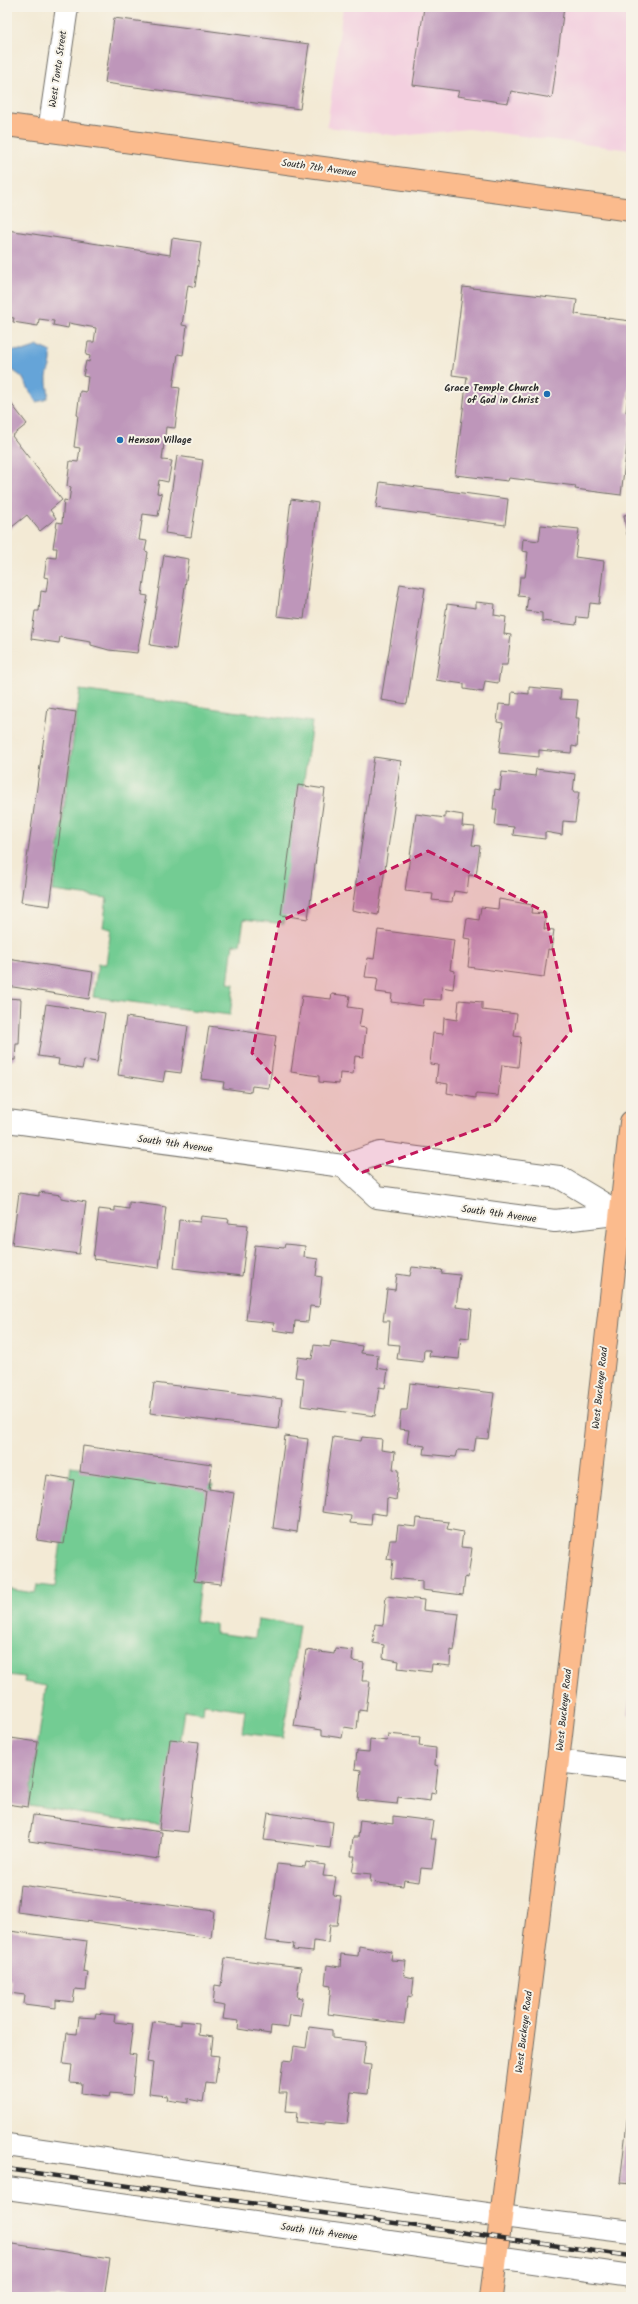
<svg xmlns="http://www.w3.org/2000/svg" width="638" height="2304" font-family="Kalam,sans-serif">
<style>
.built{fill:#f3cfdf}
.green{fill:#73cc93;stroke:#4f7c5f}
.water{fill:#65a4d8;stroke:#486882}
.building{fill:#be96ba}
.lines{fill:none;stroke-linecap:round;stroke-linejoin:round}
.minor-casing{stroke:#716e66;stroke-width:24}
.major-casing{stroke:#716e66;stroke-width:24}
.minor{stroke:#fff;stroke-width:22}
.major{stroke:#fbbb8d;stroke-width:22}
.rail-casing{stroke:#2b2b2b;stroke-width:4.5}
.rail{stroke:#f7f3e8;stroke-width:3;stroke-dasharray:9;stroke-linecap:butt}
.marked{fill:#c2185b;fill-opacity:0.2;stroke:#c2185b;stroke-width:3;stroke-dasharray:8 5;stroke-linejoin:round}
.poi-dot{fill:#1f6fb2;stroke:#f7f3e8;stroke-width:1.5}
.labels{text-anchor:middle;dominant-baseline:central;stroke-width:4;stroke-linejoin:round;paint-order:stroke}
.street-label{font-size:10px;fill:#2b2b2b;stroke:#f7f3e8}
.poi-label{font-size:10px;font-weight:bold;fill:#2b2b2b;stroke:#f7f3e8;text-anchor:end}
</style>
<rect width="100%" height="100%" fill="#f7f3e8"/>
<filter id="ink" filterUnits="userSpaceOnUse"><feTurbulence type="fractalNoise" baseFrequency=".025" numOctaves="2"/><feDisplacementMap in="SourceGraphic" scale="8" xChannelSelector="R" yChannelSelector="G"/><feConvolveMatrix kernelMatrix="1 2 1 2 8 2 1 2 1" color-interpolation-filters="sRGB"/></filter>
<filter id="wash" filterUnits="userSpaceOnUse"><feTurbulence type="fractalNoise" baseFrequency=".012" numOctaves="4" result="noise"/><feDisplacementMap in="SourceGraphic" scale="16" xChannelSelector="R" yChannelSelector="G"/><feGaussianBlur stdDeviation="0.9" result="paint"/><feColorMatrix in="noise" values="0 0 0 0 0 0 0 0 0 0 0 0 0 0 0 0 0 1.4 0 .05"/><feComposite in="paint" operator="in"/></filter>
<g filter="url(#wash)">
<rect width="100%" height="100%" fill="#f3ead5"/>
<!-- built -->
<path class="built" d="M343,7h288v143l-163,-21 -68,7 -73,-9z"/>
<!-- green -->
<path class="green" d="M80,690l232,32 -28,202 -40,-5 -4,26 -7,-1 -5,39 6,1 -4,31 -137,-18 5,-33h8l5,-35 -8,-2 4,-29 -54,-7z
M71,1466l142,19 -18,136 20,3v9l40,5 3,-19 41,6 -16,113 -41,-5 3,-23 -41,-6 -1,9 -19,-3 -17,116 -138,-20 17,-120 -22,-4 1,-5 -18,-2v-86l28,4 2,-8 18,2z"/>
<!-- water -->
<path class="water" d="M38,346l12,5c4,15 -4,18 -3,31 0,5 3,11 0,16 -2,3 -8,3 -11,4l-14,-25 -15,-11v-13l2,-3 14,1z"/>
<g id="blocks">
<!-- building -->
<path class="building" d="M424,7h140l-12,91 -41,-7 -3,12 -51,-7 2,-5 -46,-6z
M114,18l195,26 -9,65 -195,-26z
M7,230l163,25 2,-17 29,4 -6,45 -7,-2 -6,40 5,1 -4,29 -5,-1 -5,33 7,1 -5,40 -9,-1 -4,33 10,1 -4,21 -9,-2 -2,13 5,1 -4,22 -15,-2 -4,26 8,1 -2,10 3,1 -6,43 6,1 -11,57 -28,-3 -18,-5v-3l-31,-5 -1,6 -28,-4 4,-28h4l2,-20 5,1 2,-14 -4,-1 3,-20 9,1 1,-10h-4l4,-26 5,1 2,-23 5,1 2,-14 -4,-1 3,-25 8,1 2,-14 -6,-1 4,-32h-1l3,-24 6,1 2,-15 -5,-1 3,-15 3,1 1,-6 -4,-1 2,-13h6l2,-14 -27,-5 -1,5 -15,-3 1,-4 -15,-2 -1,7 -25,-4 1,-4 -7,-1z
M463,287l114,13 -2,14 56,7v50l-5,41 5,1 -10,82 -46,-6 1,-3 -67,-8 -1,3 -53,-6 12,-98 -15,-2z
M7,398l20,26 -15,12 50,64 -12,10 6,8 -16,13 -13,-16 -20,16z
M177,456l26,4 -12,77 -26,-4z
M380,482l128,17 -3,26 -129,-17z
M291,499l27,4 -14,116 -27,-3z
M631,514v20l-4,1 -3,-20z
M541,525l38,4 -4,28 29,4 -5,43 -9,-1 -2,15 -11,-1 -1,8 -34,-4v-8l-16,-2 2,-14 -10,-1 2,-19h5l3,-25 -6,-1 1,-12 16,2z
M164,555l25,4 -13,90 -26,-4z
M400,584l25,4 -18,116 -26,-4z
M476,602l19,2 -1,11 12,2 -2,17 7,1 -4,30h-6l-3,18 -13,-2 -2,11 -19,-3v-5l-28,-4 11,-76 29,4z
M529,687l32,3 -1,9 18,1 -2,18h3l-2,29 -5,-1 -1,7 -32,-3v7l-40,-4 4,-30 -6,-1 2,-18 12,1 1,-13 17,2z
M48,708l28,4 -26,194 -29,-4z
M374,757l27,4 -23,154 -26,-5z
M536,769l39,5 -2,18h6l-4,30 -12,-1 -1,14 -17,-3v7l-32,-4 1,-8 -19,-2 2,-16h-4l2,-20 5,1 2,-18 33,4z
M298,785l27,4 -17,130 -27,-4z
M445,812l18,3 -1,11 13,1 -3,18 8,1 -4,30 -7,-1 -2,18 -13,-2 -2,11 -20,-2 1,-6 -28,-3 11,-77 29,4z
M499,899l33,6 -1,8 15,1 -2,15 10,1 -3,20 -3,-1 -4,28 -76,-10 3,-28 -7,-1 3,-20 12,2 2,-13 17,2z
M378,930l76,10 -4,30 5,1 -2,18 -11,-2 -1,13 -17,-1 -1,7 -32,-4 1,-8 -16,-2 2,-14 -13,-1 3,-19 6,1z
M7,959l86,13 -4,27 -82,-13z
M332,994l18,2 -2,11 14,2 -3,18 7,1 -3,29 -8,-1 -2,18 -13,-1 -1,11 -20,-2v-6l-28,-4 11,-76 29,3z
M7,998l14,1 -2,45h-3l-1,16h-8z
M459,1000l23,2v8l35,4 -3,22 7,1 -3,30 -16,-2 -4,31 -22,-2v4l-29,-5 1,-9 -12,-2 2,-17 -8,-1 3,-31 10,1 1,-16 13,2z
M46,1004l59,9 -8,49 -13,-2 -2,9 -24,-4 1,-6 -21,-3z
M126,1017l62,9 -7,47 -16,-2 -2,11 -45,-7z
M209,1026l67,10 -7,52 -17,-2 -1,6 -28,-4 1,-6 -23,-3z
M39,1192l22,3v3l25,4 -7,52 -67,-9 7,-52 20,3z
M129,1202l37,5 -7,61 -66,-9 6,-50 16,2v-4l14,2z
M201,1216l28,3 -1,4 20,2 -6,51 -68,-8 5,-48 21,2z
M285,1244l20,2 -1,11 14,2 -2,17 6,1 -3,30 -9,-1 -2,16 -13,-1 -1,12 -21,-3 1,-7 -28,-3 9,-75 29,3z
M412,1267l30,3 -1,3 19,2 -4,32 16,2 -3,29 -8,-1 -2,22 -30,-3 1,-6h-6l-1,12 -26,-3 2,-14 -11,-1 2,-23h-7l4,-32 8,1 2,-16 13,2z
M331,1341l31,5 -1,7 17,2 -1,13 11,2 -3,18 -6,-1 -4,29 -74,-10 3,-28 -9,-1 3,-20 14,2 2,-14 16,2z
M154,1383l128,16 -4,30 -128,-16z
M410,1383l84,10 -6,46 -12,-1 -2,13 -16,-1 -2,7 -32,-3 1,-8 -18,-3 2,-13 -10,-1 2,-19h6z
M285,1436l23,3 -11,93 -24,-4z
M333,1437l28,4 1,-4 20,2 -1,11 14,2 -2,17 6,1 -3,30 -9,-2 -1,17 -14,-2 -1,12 -21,-2 1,-7 -29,-4z
M83,1446l129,18 -3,25 25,4 -13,91 -27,-3 12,-90 -126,-19z
M47,1475l27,5 -10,64 -27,-4z
M417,1518l32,4 -2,7 16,3 -2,15 11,1 -4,30 -3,-1 -2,18 -41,-5v-9l-31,-3 2,-18 -6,-1 3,-19h6l2,-15 18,2z
M386,1596l38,4 -1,10 36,4 -5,37 -3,-1 -1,16 -18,-2 -1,8 -33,-4 1,-7 -16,-3 1,-13 -11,-2 2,-19 8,1z
M335,1648l18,2 -1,11 12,2 -2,18h8l-4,30 -7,-1 -2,19 -13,-2 -2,11 -20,-3v-5l-28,-4 12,-76 28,4z
M630,1695h1v21l-4,-1z
M388,1734l32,3 -1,9 17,2 -1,17 3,1 -3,28 -4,-1 -1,8 -32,-4 -1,7 -39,-4 3,-30 -6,-1 2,-18 12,1 1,-13 17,2z
M11,1738l27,4 -10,65 -21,-3v-42z
M170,1739l29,3 -11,90 -29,-3z
M268,1813l65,9 -3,26 -66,-8z
M33,1815l129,17 -3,27 -130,-18z
M393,1816l40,5 -3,18h6l-4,30 -11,-1 -2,14 -15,-2 -1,6 -33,-4 1,-8 -19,-2 3,-16h-4l2,-19h5l2,-17 33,4z
M306,1862l19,3 -2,11 13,1 -3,18 8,1 -4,29h-7l-2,18 -14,-2 -1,11 -20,-2 1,-6 -28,-3 11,-77 28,3z
M20,1885l194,26 -3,27 -194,-26z
M10,1931l77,10 -4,30 5,1 -2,18 -11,-1 -2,13 -17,-2v8l-32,-4 1,-9 -16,-2 2,-13 -4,-1v-23z
M359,1946l33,6 -1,8 15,1 -2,15 10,2 -2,19 -4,-1 -4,28 -76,-10 3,-28 -6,-1 2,-20 13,2 1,-13 17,2z
M225,1958l76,9 -4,30 6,1 -3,18 -10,-1 -2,13 -17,-2 -1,8 -32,-5 1,-8 -16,-2 2,-13 -12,-2 2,-19 6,1z
M96,2013l19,2 -1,7 19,2 -4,30 7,1 -4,40 -22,-2 -1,4 -28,-4 1,-10 -12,-1 2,-17 -9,-1 4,-31 10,1 2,-17 16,1z
M153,2021l28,4v-4l18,2 -1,12 15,2 -2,18 8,1 -4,28 -9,-1 -3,19 -15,-3v4l-21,-3 1,-4 -19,-2 4,-31 -6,-1z
M309,2027l23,3v8l34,4 -3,22 8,1 -3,29 -17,-2 -4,32 -22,-2v3l-29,-3 1,-10 -12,-1 2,-18h-8l4,-33 9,1 2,-15 12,2z
M628,2113l3,1v70l-11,-1z
M7,2243l103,16 -6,38h-97z"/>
</g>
</g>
<g filter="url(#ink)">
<use href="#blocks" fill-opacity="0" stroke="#716e66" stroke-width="1"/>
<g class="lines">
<defs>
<path id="minor" d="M49,131l18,-124
M7,1121l336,45 37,-13 179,24 60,36
M343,1166l34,31 178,24 69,-8
M558,1761l73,9
M7,2145l494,71 130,16
M7,2188l624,88"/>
<path id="major" d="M7,125l624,85
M491,2297l67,-536 73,-639"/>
</defs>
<!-- minor casing -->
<use href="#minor" class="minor-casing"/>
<!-- major casing -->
<use href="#major" class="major-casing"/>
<!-- minor -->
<use href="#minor" class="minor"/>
<!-- major -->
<use href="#major" class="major"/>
<defs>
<path id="rail" d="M7,2169l624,87"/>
</defs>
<!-- rail casing -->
<use href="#rail" class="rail-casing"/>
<!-- rail -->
<use href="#rail" class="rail"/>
</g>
</g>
<!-- marked area -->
<path class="marked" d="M428,851l117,61 26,119 -77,92 -133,50 -109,-120 27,-131z"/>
<!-- markers -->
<g class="poi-dot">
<circle cx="547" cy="394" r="4"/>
<circle cx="120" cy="440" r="4"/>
</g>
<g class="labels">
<!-- street labels -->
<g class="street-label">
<text transform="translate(58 69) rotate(-82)">West Tonto Street</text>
<text transform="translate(319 168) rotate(8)">South 7th Avenue</text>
<text transform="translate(175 1144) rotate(8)">South 9th Avenue</text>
<text transform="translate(499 1214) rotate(8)">South 9th Avenue</text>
<text transform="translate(600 1388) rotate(-84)">West Buckeye Road</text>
<text transform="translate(564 1710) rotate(-84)">West Buckeye Road</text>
<text transform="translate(524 2032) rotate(-83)">West Buckeye Road</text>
<text transform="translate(319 2232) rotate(8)">South 11th Avenue</text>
</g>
<!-- poi labels -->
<g class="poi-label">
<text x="539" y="388">Grace Temple Church<tspan x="539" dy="12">of God in Christ</tspan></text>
<text x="128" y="440" text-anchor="start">Henson Village</text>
</g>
</g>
<!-- margin -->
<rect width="638" height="2304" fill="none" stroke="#f7f3e8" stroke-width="24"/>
</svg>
